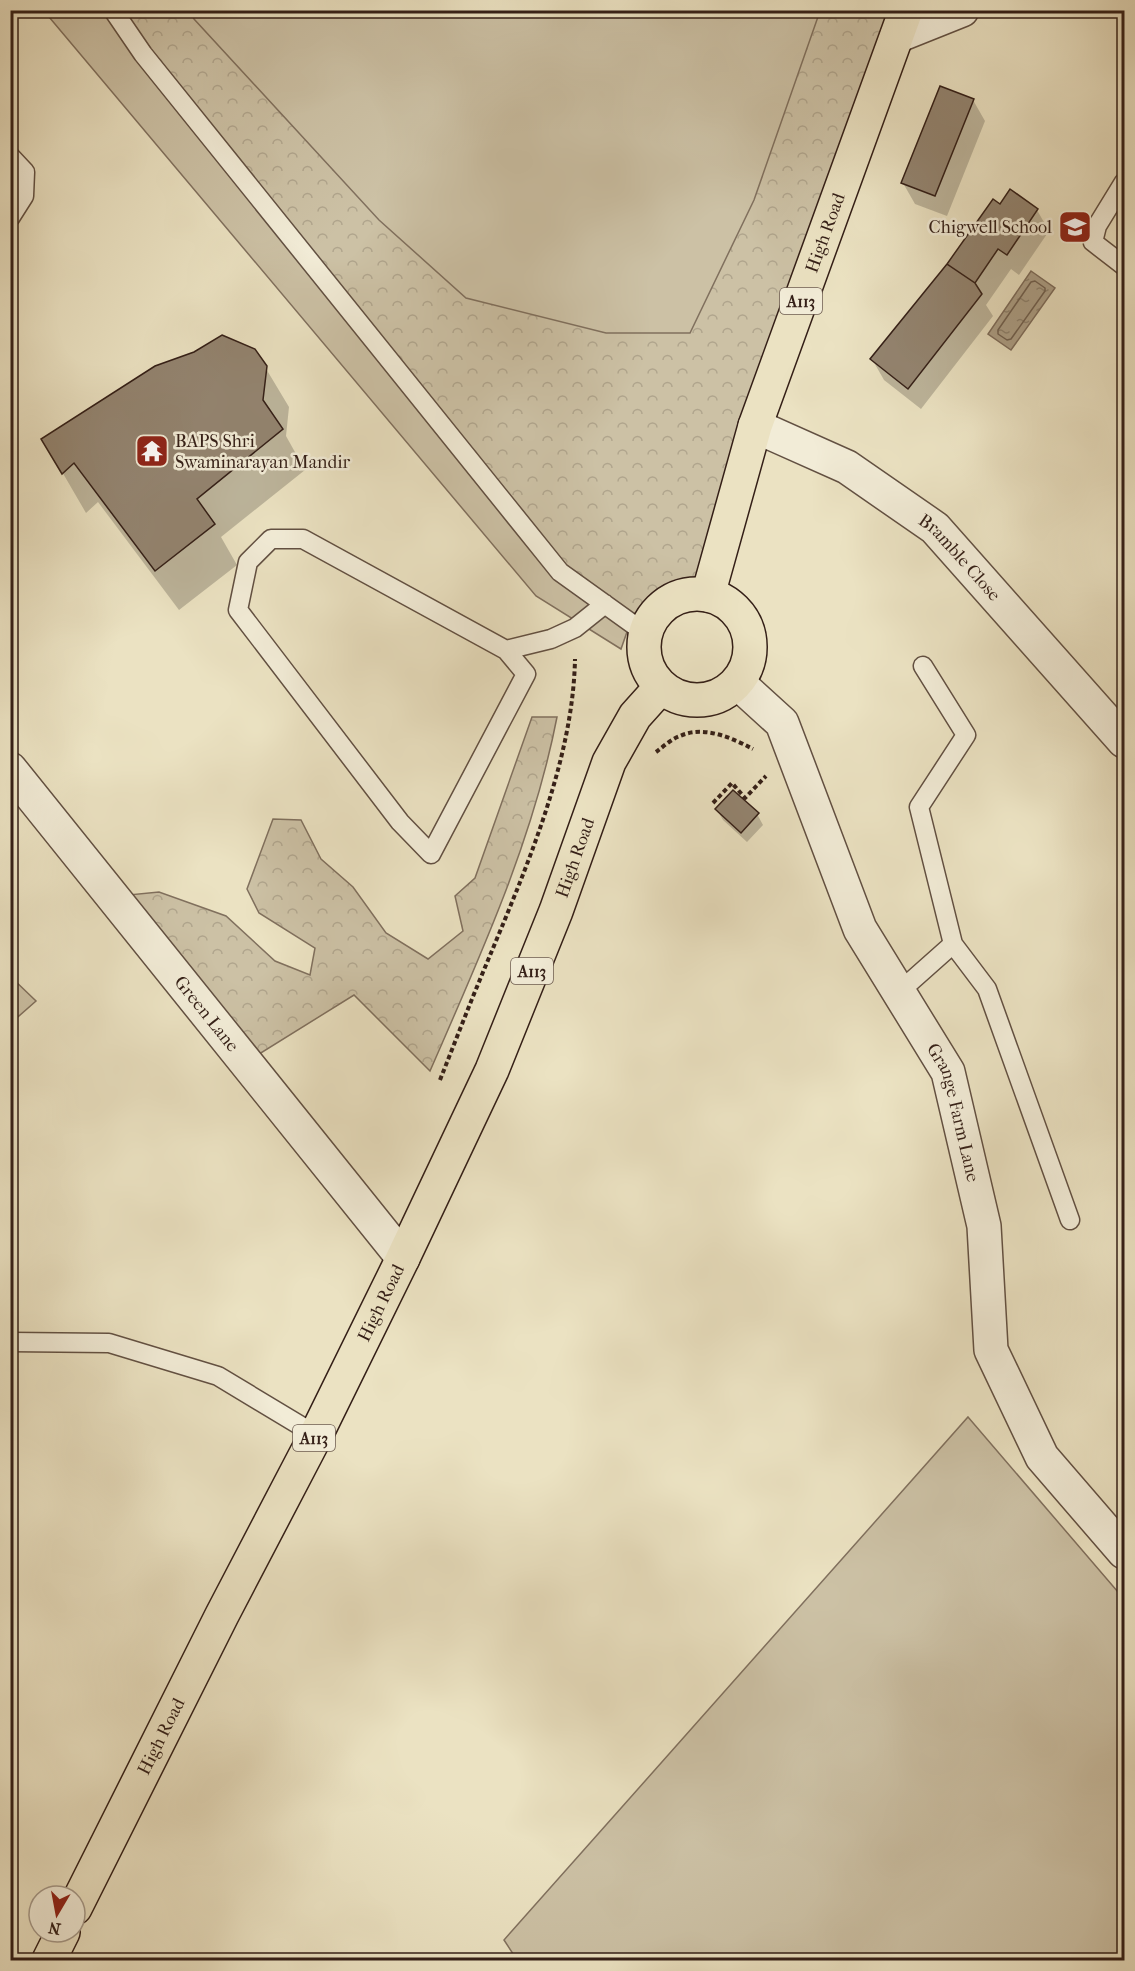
<svg xmlns="http://www.w3.org/2000/svg" width="1135" height="1971" font-family="'IM FELL French Canon',serif">
<style>
.green{fill:#ccc1a5;stroke:#80705e;stroke-width:1.5}
.forest{fill:url(#forest-crowns);stroke:#80705e;stroke-width:1.5}
.water{fill:url(#water-ripples);stroke:#7d6c5b;stroke-width:1.5}
.shadow{fill:#0003}
.lines{fill:none;stroke-linecap:round;stroke-linejoin:round}
.shore{stroke:#706050;stroke-width:1.5}
.building{fill:#938470;stroke:#341f17;stroke-width:1.5}
.service-casing{stroke:#625042;stroke-width:21}
.minor-casing{stroke:#625042;stroke-width:36}
.primary-casing{stroke:#341f17;stroke-width:36}
.path{stroke:#341f17;stroke-width:4;stroke-dasharray:4.5 3;stroke-linecap:butt}
.service{stroke:#f2ecd7;stroke-width:18}
.minor{stroke:#f2ecd7;stroke-width:33}
.primary{stroke:#ebe2c2;stroke-width:33}
.labels{text-anchor:middle;dominant-baseline:central;stroke-width:5;stroke-linejoin:round;paint-order:stroke}
.shield{fill:#f2ecd7;stroke:#6d5c51;stroke-width:1.5}
.shield-label{font-size:16px;font-weight:bold;fill:#341f17}
.poi-label{font-size:18px;fill:#341f17;stroke:#f2ecd7;text-anchor:end}
.street-label{font-size:18px;fill:#341f17;stroke:#f2ecd7}
</style>
<defs>
<pattern id="forest-crowns" width="20" height="18" patternUnits="userSpaceOnUse" patternTransform="scale(1.5)"><rect width="20" height="18" fill="#ccc1a5"/><path d="M2 6a3 3 0 1 1 6 0M12 15a3 3 0 1 1 6 0" fill="none" stroke="#b0a58d"/></pattern>
<pattern id="water-ripples" width="26" height="14" patternUnits="userSpaceOnUse" patternTransform="scale(1.5)"><rect width="26" height="14" fill="#ada088"/><path d="M2 4q2-2 4 0t4 0M15 11q2-2 4 0t4 0" fill="none" stroke="#8e826e"/></pattern>
</defs>
<rect width="100%" height="100%" fill="#ebe2c2"/>
<filter id="stains"><feTurbulence type="fractalNoise" baseFrequency=".00333" numOctaves="4"/><feColorMatrix values="0 0 0 0 .2 0 0 0 0 .09 0 0 0 0 .02 0 0 0 .5 -.17"/></filter>
<radialGradient id="worn" r=".72"><stop offset=".6" stop-color="#630" stop-opacity="0"/><stop offset="1" stop-color="#630" stop-opacity=".3"/></radialGradient>
<!-- green -->
<path class="green" d="M44,11h873l-281,595 -15,43 -85,-53z
M11,977l25,24 -25,22h-1z
M968,1417l156,182v361h-607l-13,-20z"/>
<!-- forest -->
<path class="forest" d="M113,11h77l4,8 185,201 87,78 140,35h84l64,-133 66,-189h87l-199,584 -57,24 -46,-15 -45,-32z
M532,717h25c-24,124 -77,239 -127,354l-76,-76 -98,61 -128,-161 31,-3 67,24 49,45 35,14 5,-27 -56,-35 -12,-24 26,-70 28,1 20,39 32,28 33,46 42,26 35,-28 -8,-35 20,-18z"/>
<!-- water -->
<path class="water" d="M1031,271l24,17 -44,62 -23,-16z"/>
<!-- shadow -->
<path class="shadow" d="M973,100l12,21 -38,95 -32,-12 -12,-21z
M1000,207l37,3 12,21 -30,44 -8,-6 -25,36 7,11 -72,93 -37,-29 -12,-21z
M265,367l24,40 -3,29 19,34 -84,67 16,28 -58,45 -81,-108 -12,11 -43,-74z
M717,810l40,4 6,11 -16,17 -24,-22z"/>
<g class="lines">
<!-- shore -->
<path class="shore" d="M1035,281l10,7v3l-34,48 -4,1 -9,-6v-4l33,-48z"/>
</g>
<!-- building -->
<path class="building" d="M940,86l34,13 -39,97 -34,-13z
M1010,189l28,20 -31,46 -9,-6 -23,34 -28,-19 46,-65 7,5z
M947,264l28,19 7,11 -74,95 -38,-30z
M222,335l33,14 12,17 -4,34 20,29 -86,70 18,25 -60,47 -81,-108 -12,11 -21,-35 114,-73 39,-14z
M733,790l26,23 -18,20 -26,-24z"/>
<g class="lines">
<defs>
<path id="service" d="M113,10l30,44 417,518 85,61
M10,156l15,16 -1,24 -14,22
M1124,182l-27,44 -4,16 31,24
M506,650l-203,-111h-32l-23,23 -10,48 162,212 31,32 95,-180 -20,-24 45,-11 24,-11 30,-24
M953,944l34,45 83,231
M899,992l54,-48 -34,-137 47,-72 -43,-69
M10,1342l99,1 109,33 98,59"/>
<g id="minor">
<path d="M897,36l65,-26"/>
<path id="s1" d="M755,426l92,41 88,61 189,213"/>
<path id="s2" d="M738,683l44,40 78,206 88,143 36,154 7,124 51,107 82,95"/>
<path id="s3" d="M10,769l393,489"/>
</g>
<g id="primary">
<circle cx="697" cy="647" r="53"/>
<path id="s4" d="M708,595l47,-169 151,-416"/>
<path id="s5" d="M75,1908l147,-293 94,-180 87,-177 89,-188 64,-159 53,-149 26,-46 26,-29"/>
<path d="M49,1960l14,-28"/>
</g>
</defs>
<!-- service casing -->
<use href="#service" class="service-casing"/>
<!-- minor casing -->
<use href="#minor" class="minor-casing"/>
<!-- primary casing -->
<use href="#primary" class="primary-casing"/>
<!-- path -->
<path class="path" d="M656,752c7,-5 15,-13 24,-16 24,-11 52,2 73,13
M713,803l19,-20 13,15 21,-22
M440,1080c15,-38 30,-77 46,-115 39,-94 87,-203 89,-306"/>
<!-- service -->
<use href="#service" class="service"/>
<!-- minor -->
<use href="#minor" class="minor"/>
<!-- primary -->
<use href="#primary" class="primary"/>
</g>
<!-- icons -->
<defs>
<symbol id="school-square" viewBox="-11 -11 22 22"><rect x="-9" y="-9" width="18" height="18" rx="4" fill="#8f2418" stroke="#f2ecd7"/><path d="M0-5L7-2L0 1L-7-2ZM-4 1L0 2.5L4 1V4Q0 6-4 4Z" fill="#fff"/></symbol>
<symbol id="temple-square" viewBox="-11 -11 22 22"><rect x="-9" y="-9" width="18" height="18" rx="4" fill="#8f2418" stroke="#f2ecd7"/><path d="M0-6L5-2H3V0L6.5 2.5H4V6H1.5V3h-3V6H-4V2.5H-6.5L-3 0V-2H-5Z" fill="#fff"/></symbol>
</defs>
<g fill-rule="evenodd">
<use href="#school-square" x="1056" y="208" width="38" height="38"/>
<use href="#temple-square" x="133" y="432" width="38" height="38"/>
</g>
<g class="labels">
<!-- shield labels -->
<g class="shield">
<rect x="780" y="288" width="42" height="26" rx="4.5"/>
<rect x="511" y="958" width="42" height="26" rx="4.5"/>
<rect x="293" y="1425" width="42" height="26" rx="4.5"/>
</g>
<g class="shield-label">
<text x="801" y="301">A113</text>
<text x="532" y="971">A113</text>
<text x="314" y="1438">A113</text>
</g>
<!-- poi labels -->
<g class="poi-label">
<text x="1052" y="227">Chigwell School</text>
<text x="175" y="441" text-anchor="start">BAPS Shri<tspan x="175" dy="21">Swaminarayan Mandir</tspan></text>
</g>
<!-- street labels -->
<g class="street-label">
<text stroke="none"><textPath href="#s4" startOffset="381">High Road</textPath></text>
<text stroke="none"><textPath href="#s1" startOffset="246">Bramble Close</textPath></text>
<text stroke="none"><textPath href="#s5" startOffset="1164">High Road</textPath></text>
<text stroke="none"><textPath href="#s3" startOffset="314">Green Lane</textPath></text>
<text stroke="none"><textPath href="#s2" startOffset="488">Grange Farm Lane</textPath></text>
<text stroke="none"><textPath href="#s5" startOffset="678">High Road</textPath></text>
<text stroke="none"><textPath href="#s5" startOffset="192">High Road</textPath></text>
</g>
</g>
<!-- margin -->
<rect width="1135" height="1971" fill="none" stroke="#ebe2c2" stroke-width="36"/>
<rect x="12" y="12" width="1111" height="1947" fill="none" stroke="#341f17" stroke-width="3"/>
<rect x="18" y="18" width="1099" height="1935" fill="none" stroke="#341f17" stroke-width="1.5"/>
<!-- north arrow -->
<g transform="translate(57 1914) rotate(190)"><circle r="28" fill="#f2ecd7" stroke="#a69a8a" stroke-width="1.5"/>
<path d="M0-4.5L10 22L0 15L-10 22Z" fill="#8f2418"/>
<text y="-9" font-size="16" font-weight="bold" text-anchor="middle" fill="#341f17">N</text>
</g>
<rect width="100%" height="100%" filter="url(#stains)"/>
<rect width="100%" height="100%" fill="url(#worn)"/>
</svg>
